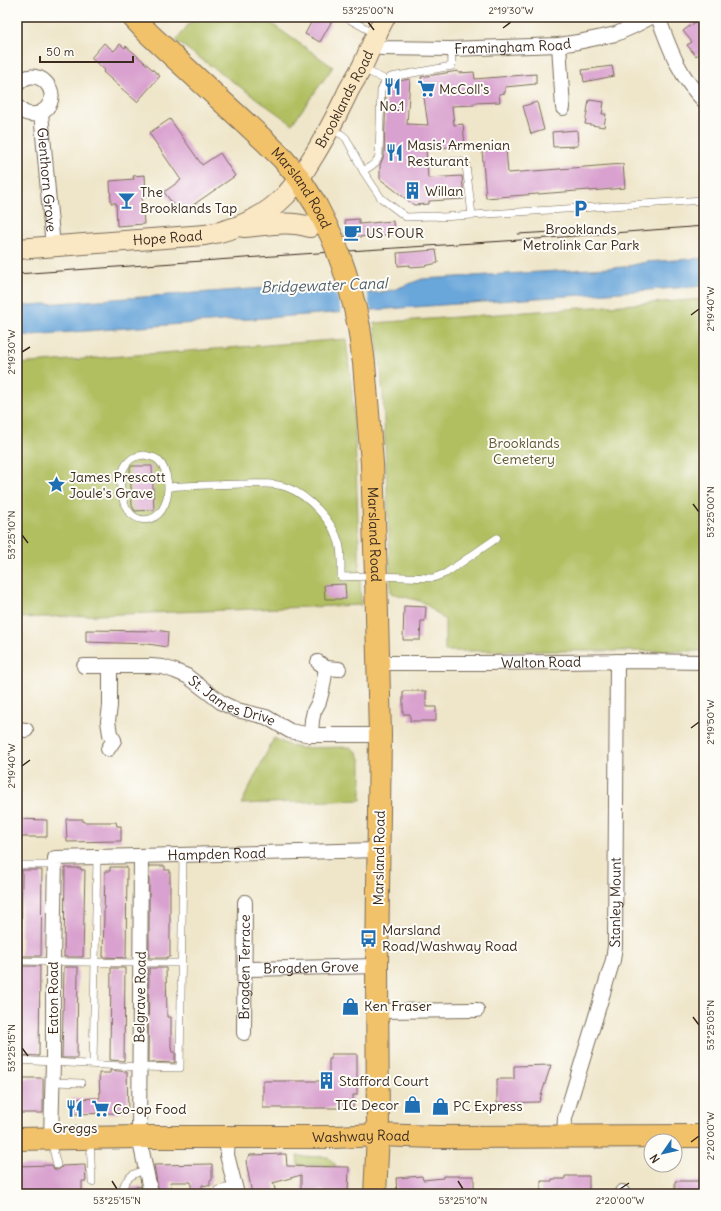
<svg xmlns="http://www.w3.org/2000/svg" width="721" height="1211" font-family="Delius,sans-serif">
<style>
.green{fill:#b1bf61;stroke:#767440}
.water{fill:#69a6da;stroke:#52687c}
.pier{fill:#efe6ca}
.building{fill:#d9a1cf}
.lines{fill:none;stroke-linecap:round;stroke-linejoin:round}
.lane-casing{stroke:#7a6c5a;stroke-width:8}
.street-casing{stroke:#7a6c5a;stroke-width:16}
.secondary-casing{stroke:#7a6c5a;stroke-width:22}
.primary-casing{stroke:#7a6c5a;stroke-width:24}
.highway-casing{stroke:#7a6c5a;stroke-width:24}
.lane{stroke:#fff;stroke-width:7}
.street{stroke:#fff;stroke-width:14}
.secondary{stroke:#fae7c3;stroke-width:20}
.primary{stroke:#f2c26a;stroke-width:22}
.highway{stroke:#f2c26a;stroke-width:22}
.tram{stroke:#3b2a1e;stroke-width:1}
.primary-bridge-casing{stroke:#7a6c5a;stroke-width:24;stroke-linecap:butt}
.primary-bridge{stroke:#f2c26a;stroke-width:22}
.ticks{fill:none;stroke:#3b2a1e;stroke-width:1.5}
.labels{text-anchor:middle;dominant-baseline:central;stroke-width:4;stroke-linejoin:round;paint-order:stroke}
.street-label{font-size:14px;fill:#3b2a1e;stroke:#fdfcf7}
.poi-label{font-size:14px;fill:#3b2a1e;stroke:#fdfcf7;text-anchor:start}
.park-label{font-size:14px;fill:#5e5732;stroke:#fdfcf7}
.water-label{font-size:15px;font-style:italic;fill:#4d5c69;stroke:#fdfcf7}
.neatline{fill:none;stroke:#3b2a1e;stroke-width:1.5}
.ticks-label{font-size:10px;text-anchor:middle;fill:#3b2a1e}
</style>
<rect width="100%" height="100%" fill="#fdfcf7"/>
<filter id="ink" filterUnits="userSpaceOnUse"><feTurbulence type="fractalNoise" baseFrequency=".025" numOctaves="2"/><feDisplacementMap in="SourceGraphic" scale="8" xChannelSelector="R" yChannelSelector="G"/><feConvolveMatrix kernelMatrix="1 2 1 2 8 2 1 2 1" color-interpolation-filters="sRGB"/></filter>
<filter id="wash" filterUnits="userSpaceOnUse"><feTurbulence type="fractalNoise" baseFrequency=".012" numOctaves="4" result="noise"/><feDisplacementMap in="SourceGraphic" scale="16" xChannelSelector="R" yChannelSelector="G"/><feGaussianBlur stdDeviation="0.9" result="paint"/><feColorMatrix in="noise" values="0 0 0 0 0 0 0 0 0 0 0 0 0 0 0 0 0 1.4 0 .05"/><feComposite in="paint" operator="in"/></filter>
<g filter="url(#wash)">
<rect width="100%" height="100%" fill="#efe6ca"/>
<!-- green -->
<path class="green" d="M194,17h68l71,50 -41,57 -116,-83z
M704,299v352h-259v-31l-22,-18 -32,-9 -8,-198 -2,-23 -7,-49z
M346,339l6,50 3,48 6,168 -342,13 -2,-64v-190z
M274,738l14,7 11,3 51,-1 7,5 4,9v39l-120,4z
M297,1156l31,1 9,9 -39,-1z"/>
<!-- water -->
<path class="water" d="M704,258v28l-687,50v-30l303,-22 20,9h35l18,-3 29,-11 202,-12 22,-5z"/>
<!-- pier -->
<path class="pier" d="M335,288l6,3h26l4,22 -29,2z"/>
<g id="blocks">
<!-- building -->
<path class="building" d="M314,17h20l-14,25 -15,-8z
M698,20l6,8v22l-8,6 -9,-11 5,-3 -9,-11z
M104,43l10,8 6,-7 5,4 1,-2 34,30 -23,26 -34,-30 2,-2 -14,-12z
M612,66l2,10 -30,6 -2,-12z
M458,71v2l16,-1 1,7 61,-5v10l-31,3v6l-6,1 1,8 -26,1v2l-22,1 2,19 9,-1 2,22 -39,3 2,29 34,-2 2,23 -35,2v3l-15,1 -34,-26v-14l4,-10 2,-64 4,-7 3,-2 17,-3 -3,45 21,1 -7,-48z
M589,100l15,2 -2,12h4l-2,13 -19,-3z
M537,102l7,28 -13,4 -8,-28z
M170,119l32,46 18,-12 15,23 -55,38 -16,-22 17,-12 -32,-47z
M577,130l1,16 -25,1 -1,-15z
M506,148l2,25 115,-9 2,24 -35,3v-1l-104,8 -4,-48z
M145,175l1,22 -4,1 2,26 -27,2 -1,-23h-5l-1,-22 24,-2 -1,-3z
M359,219v5l34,-3 1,13 -48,4 -1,-18z
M436,250l2,13 -14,3 -14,1v-2l-12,1 -1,-13z
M131,466h21l2,44 -19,1 -3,-5 -2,-38z
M345,584l1,15h-21l-1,-14z
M404,606l22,1 -1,14h-4l-1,19h-17z
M86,630l70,1v-1l12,2 -1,15 -19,-3 -62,-2z
M403,691h23v16h10v14h-26v-7h-7z
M17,819l30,1v17h-30z
M66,819h17v3h33l1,4h4v15l-54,1z
M149,866h16v4h5v87h-3v1h-18z
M110,867h17l-1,91 -23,-1 2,-86h5z
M65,868h16v2h4l-2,87h-19z
M22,870h20l-1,86h-20z
M17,966h23l-1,90 -22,-1z
M64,967h14l-1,91h-15z
M111,968h14l-1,93 -14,-1z
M149,968h17l1,49h4v30l1,5h3v11l-27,-1z
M331,1054h26v41h-4v13h-90v-27h66v-22h2z
M551,1065l-12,37 -42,1v-24h17v-13z
M110,1070l17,2 1,39h-8v2l-48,1 -1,-15 29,-1 -1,-25h11z
M17,1078h26v35h-26z
M286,1154l1,12 62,1 -1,27h-24v-3h-23v-16l-28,8 3,9 -9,2h-15l-6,-33 4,-6z
M212,1164v16l-2,1v5l-8,-1v6h-11v-9h-21l3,12h-14l-5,-29z
M52,1165l2,4 4,1 3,-2 1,-2 23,-1 1,16h-4v13h-62v-8l-3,1v-21z
M422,1176l1,4 20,-2v-2h31v18h-77l-1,-16z
M565,1176h24v18h-48v-13h11v-2h13z
M675,1181h29v13h-29z
M141,1186l1,8h-11l-1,-6z"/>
</g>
</g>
<g filter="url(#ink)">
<use href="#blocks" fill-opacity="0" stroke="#7a6c5a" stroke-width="1"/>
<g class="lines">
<defs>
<path id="lane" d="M345,17l31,17
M363,69l23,11
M330,130l11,4 5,4 17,33 18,27 25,19 28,-1 8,1 262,-17
M434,163l25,-2 3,1 4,3 6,50
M363,171c8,-5 14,-7 16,-16l2,-65 5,-10 5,-3 61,-11 -1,-17
M144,455c5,1 11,2 14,5 11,10 12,32 7,44 -3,7 -7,13 -15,15 -29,7 -38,-44 -20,-59 4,-4 9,-4 14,-5z
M168,487c24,-2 48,-2 73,-3 15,0 31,-2 45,3 22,8 47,34 53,56 3,11 2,23 2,34l35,-1 57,2 13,-5 51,-35
M17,865h38
M17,961l124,2h40
M17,1060l122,7 41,1 3,-213
M93,1064l4,-207
M53,1082l28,1
M90,1140l2,42
M51,1141l6,24
M218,1190l17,-4
M122,1194c1,-15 10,-21 24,-24"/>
<g id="street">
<path d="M658,17c12,32 21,59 46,84"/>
<path d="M559,45l4,63"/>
<path id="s1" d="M371,46l10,2 70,1 108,-4 19,-3 38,-8 18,-8 17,-9"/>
<path d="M17,85c5,-6 11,-10 19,-8 5,1 8,3 11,7 16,20 -14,43 -30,22"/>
<path id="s2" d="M41,113l12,134"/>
<path d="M318,662l8,6 13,1"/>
<path id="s3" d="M378,663h109l144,-2 73,1"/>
<path id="s4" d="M84,666h67l12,1 12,4 12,5 35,27 15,7 29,7 24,14 21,4h69"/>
<path d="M17,729l9,1"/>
<path d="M311,735l1,-15 2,-9 5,-9 3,-11 4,-23"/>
<path d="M108,749l6,-9 -4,-6 -2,-13 2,-15v-40"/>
<path d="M141,857l-2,280 12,57"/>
<path id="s5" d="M245,969l132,-3"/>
<path d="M377,1011l100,-1"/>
<path id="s6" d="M244,1033l1,-131"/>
<path id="s7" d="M564,1136l1,-18 48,-158 2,-14 2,-285"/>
<path d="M228,1137l-1,18 10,39"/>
<path id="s8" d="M51,1138l2,-76v-101l2,-103 324,-8"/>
<path d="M621,1194l1,-2"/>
</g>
<g id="secondary">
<path d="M244,227c23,-2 44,-7 66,0"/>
<path id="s9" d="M17,249l188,-14c30,-5 59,-17 81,-40 7,-8 14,-17 20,-27 15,-23 28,-47 40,-72 4,-10 11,-19 16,-29 8,-17 14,-34 23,-50"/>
</g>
<g id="primary">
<path id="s10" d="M133,17l15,16 118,109 17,17 16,19 17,27 16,32"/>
<path id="s11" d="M359,327l5,36 8,100 4,113 4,159 -3,231 1,169 -3,59"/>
</g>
<g id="highway">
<path id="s12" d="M17,1139l122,-2h196l43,-2 57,2 269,-1"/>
</g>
</defs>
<!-- lane casing -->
<use href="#lane" class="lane-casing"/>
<!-- street casing -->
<use href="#street" class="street-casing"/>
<!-- secondary casing -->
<use href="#secondary" class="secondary-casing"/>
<!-- primary casing -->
<use href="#primary" class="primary-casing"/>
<!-- highway casing -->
<use href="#highway" class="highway-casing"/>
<!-- lane -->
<use href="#lane" class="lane"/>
<!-- street -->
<use href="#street" class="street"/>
<!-- secondary -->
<use href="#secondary" class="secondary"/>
<!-- primary -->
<use href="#primary" class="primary"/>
<!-- highway -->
<use href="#highway" class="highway"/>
<!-- tram -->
<path class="tram" d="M518,234l34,-2
M17,274l285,-20 234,-15 168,-13"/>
<defs>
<path id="primary-bridge" d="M332,237c12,29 21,59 27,90"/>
</defs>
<!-- primary-bridge casing -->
<use href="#primary-bridge" class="primary-bridge-casing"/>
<!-- primary-bridge -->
<use href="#primary-bridge" class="primary-bridge"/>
</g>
</g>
<!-- ticks -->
<path class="ticks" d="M368,22l6,8M503,28l8,-6M691,315l8,-6M22,352l8,-5M693,504l6,8M22,535l6,8M691,728l8,-6M22,766l8,-6M693,1017l6,8M22,1048l6,8M691,1142l8,-6M112,1181l5,8M458,1181l5,8M620,1189l9,-6"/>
<!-- icons -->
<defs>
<symbol id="restaurant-bare" viewBox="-9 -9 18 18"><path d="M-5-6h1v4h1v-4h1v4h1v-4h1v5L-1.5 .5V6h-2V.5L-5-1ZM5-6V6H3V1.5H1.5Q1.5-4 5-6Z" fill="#1f6fb2" stroke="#fdfcf7" stroke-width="2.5" paint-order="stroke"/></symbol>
<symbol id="supermarket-bare" viewBox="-9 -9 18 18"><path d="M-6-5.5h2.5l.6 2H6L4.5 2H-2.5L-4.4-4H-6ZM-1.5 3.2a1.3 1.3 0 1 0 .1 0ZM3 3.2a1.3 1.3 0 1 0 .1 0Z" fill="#1f6fb2" stroke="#fdfcf7" stroke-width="2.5" paint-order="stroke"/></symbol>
<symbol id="building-bare" viewBox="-9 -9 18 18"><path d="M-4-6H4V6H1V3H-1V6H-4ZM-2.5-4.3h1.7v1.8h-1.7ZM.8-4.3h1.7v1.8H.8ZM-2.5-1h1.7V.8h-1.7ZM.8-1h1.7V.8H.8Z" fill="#1f6fb2" stroke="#fdfcf7" stroke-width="2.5" paint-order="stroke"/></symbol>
<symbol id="bar-bare" viewBox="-9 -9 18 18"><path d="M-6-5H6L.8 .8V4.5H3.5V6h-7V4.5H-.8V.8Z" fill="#1f6fb2" stroke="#fdfcf7" stroke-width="2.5" paint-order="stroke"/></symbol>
<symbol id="parking-bare" viewBox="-9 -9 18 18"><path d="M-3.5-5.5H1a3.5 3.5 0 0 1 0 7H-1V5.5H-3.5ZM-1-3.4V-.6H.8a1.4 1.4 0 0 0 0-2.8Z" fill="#1f6fb2" stroke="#fdfcf7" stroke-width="2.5" paint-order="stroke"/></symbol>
<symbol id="cafe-bare" viewBox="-9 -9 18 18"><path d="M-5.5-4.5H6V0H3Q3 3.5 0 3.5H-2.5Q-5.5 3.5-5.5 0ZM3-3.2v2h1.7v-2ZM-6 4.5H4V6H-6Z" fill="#1f6fb2" stroke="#fdfcf7" stroke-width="2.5" paint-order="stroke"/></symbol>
<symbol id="sight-bare" viewBox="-9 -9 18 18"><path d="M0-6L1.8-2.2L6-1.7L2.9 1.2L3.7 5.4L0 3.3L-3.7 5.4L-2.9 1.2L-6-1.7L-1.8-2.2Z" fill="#1f6fb2" stroke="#fdfcf7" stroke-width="2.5" paint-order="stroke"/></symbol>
<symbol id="bus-bare" viewBox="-9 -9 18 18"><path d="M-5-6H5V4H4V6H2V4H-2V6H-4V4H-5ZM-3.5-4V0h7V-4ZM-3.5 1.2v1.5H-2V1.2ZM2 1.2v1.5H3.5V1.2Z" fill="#1f6fb2" stroke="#fdfcf7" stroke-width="2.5" paint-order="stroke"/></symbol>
<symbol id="shop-bare" viewBox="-9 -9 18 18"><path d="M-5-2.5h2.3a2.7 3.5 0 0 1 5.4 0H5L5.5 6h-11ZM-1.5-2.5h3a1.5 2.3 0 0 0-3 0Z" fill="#1f6fb2" stroke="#fdfcf7" stroke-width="2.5" paint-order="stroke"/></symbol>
</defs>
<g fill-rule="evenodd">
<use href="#restaurant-bare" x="380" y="74" width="25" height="25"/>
<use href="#supermarket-bare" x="414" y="76" width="25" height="25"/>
<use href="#restaurant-bare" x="382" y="140" width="25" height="25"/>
<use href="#building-bare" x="400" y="178" width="25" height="25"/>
<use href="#bar-bare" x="114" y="188" width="25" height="25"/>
<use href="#parking-bare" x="568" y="196" width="25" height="25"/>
<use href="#cafe-bare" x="340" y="220" width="25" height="25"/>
<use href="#sight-bare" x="44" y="472" width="25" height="25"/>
<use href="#bus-bare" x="356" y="926" width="25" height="25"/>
<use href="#shop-bare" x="338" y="994" width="25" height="25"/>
<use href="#building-bare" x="314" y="1068" width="25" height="25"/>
<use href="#shop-bare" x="400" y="1092" width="25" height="25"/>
<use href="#shop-bare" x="428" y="1094" width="25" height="25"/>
<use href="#restaurant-bare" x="62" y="1096" width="25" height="25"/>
<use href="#supermarket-bare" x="88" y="1096" width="25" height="25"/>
</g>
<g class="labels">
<!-- street labels -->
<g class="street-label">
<text stroke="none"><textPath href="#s1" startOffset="142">Framingham Road</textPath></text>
<text stroke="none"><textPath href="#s9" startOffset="393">Brooklands Road</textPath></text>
<text stroke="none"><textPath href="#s2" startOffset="67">Glenthorn Grove</textPath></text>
<text stroke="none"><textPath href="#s10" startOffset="241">Marsland Road</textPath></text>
<text stroke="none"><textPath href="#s9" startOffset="151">Hope Road</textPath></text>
<text stroke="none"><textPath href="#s11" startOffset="208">Marsland Road</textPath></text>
<text stroke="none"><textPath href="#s3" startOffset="163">Walton Road</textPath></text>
<text stroke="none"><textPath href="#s4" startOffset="157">St. James Drive</textPath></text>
<text stroke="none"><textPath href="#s8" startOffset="442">Hampden Road</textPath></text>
<text transform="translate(379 858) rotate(-89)">Marsland Road</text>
<text stroke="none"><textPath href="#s7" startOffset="241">Stanley Mount</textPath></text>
<text stroke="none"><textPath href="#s6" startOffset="66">Brogden Terrace</textPath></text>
<text stroke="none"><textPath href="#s5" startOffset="66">Brogden Grove</textPath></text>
<text transform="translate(140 997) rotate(-89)">Belgrave Road</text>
<text transform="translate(53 998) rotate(-90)">Eaton Road</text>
<text stroke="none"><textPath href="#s12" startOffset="344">Washway Road</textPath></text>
</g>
<!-- poi labels -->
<g class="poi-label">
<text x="439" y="89">McColl's</text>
<text x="392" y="106" text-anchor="middle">No.1</text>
<text x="407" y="145">Masis' Armenian<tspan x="407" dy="16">Resturant</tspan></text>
<text x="425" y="191">Willan</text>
<text x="140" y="192">The<tspan x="140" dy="16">Brooklands Tap</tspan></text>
<text x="581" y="229" text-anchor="middle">Brooklands<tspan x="581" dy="16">Metrolink Car Park</tspan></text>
<text x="366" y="233">US FOUR</text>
<text x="69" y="477">James Prescott<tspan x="69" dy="16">Joule's Grave</tspan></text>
<text x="382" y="930">Marsland<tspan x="382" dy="16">Road/Washway Road</tspan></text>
<text x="364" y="1006">Ken Fraser</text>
<text x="339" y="1081">Stafford Court</text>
<text x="399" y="1105" text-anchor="end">TIC Decor</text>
<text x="453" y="1106">PC Express</text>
<text x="113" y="1109">Co-op Food</text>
<text x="75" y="1128" text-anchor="middle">Greggs</text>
</g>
<!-- park labels -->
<g class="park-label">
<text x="524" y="443">Brooklands<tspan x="524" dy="16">Cemetery</tspan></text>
</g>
<!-- water labels -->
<g class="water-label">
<text transform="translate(324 285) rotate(-2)">Bridgewater Canal</text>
</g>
</g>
<!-- margin -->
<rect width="721" height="1211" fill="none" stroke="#fdfcf7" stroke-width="44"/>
<!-- north arrow -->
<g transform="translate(663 1153) rotate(236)"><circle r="19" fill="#fdfcf7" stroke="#afa8a0"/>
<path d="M0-3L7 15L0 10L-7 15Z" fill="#1f6fb2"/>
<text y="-6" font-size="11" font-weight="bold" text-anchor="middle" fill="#3b2a1e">N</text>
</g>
<!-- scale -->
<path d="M40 56v6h93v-6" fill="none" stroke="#3b2a1e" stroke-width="2"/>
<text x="46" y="56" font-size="12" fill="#3b2a1e" stroke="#fdfcf7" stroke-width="3" paint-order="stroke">50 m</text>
<rect x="22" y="22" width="677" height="1167" class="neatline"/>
<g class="ticks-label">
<text x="368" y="14">53°25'00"N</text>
<text x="511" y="14">2°19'30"W</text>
<text transform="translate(710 309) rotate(-90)" y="4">2°19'40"W</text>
<text transform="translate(11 352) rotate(-90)" y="4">2°19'30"W</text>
<text transform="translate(710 512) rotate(-90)" y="4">53°25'00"N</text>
<text transform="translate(11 535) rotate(-90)" y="4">53°25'10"N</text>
<text transform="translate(710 722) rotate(-90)" y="4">2°19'50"W</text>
<text transform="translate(11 766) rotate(-90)" y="4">2°19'40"W</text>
<text transform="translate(710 1025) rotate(-90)" y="4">53°25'05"N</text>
<text transform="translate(11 1048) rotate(-90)" y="4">53°25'15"N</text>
<text transform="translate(710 1136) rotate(-90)" y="4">2°20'00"W</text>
<text x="117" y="1204">53°25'15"N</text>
<text x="463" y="1204">53°25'10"N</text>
<text x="620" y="1204">2°20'00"W</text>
</g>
</svg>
